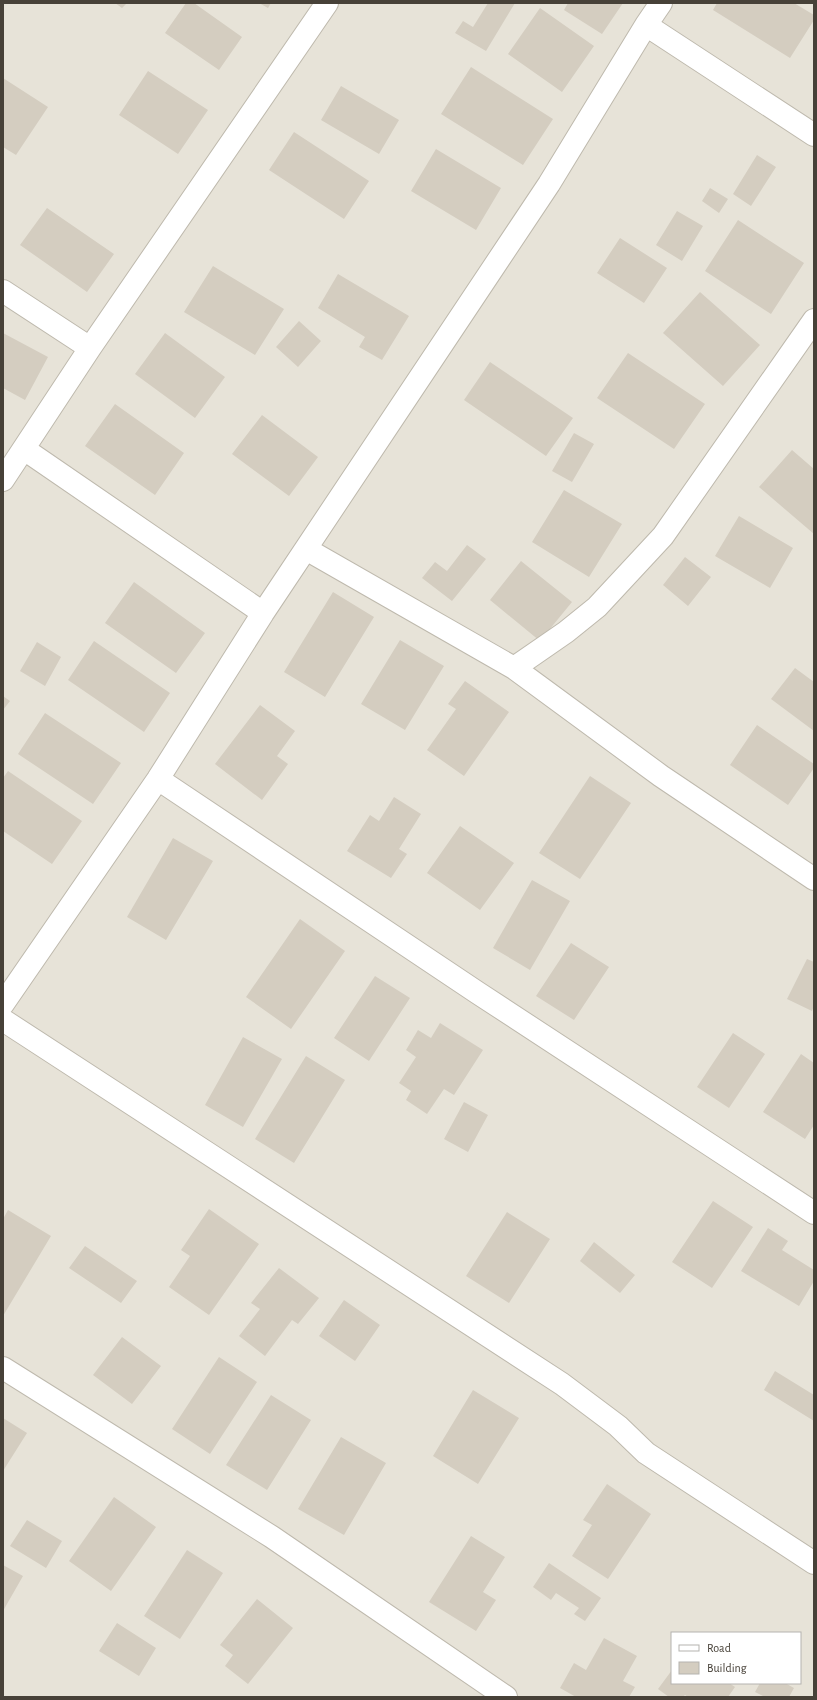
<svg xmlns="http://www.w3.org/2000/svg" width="817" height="1700" font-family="'Alegreya Sans',sans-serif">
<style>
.residential{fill:#e7e3d8;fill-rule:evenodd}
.building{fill:#d4cdc0}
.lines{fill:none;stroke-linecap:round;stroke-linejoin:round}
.minor-casing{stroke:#beb9ad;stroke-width:24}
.minor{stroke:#fff;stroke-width:22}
</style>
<rect width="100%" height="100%" fill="#f3f1ea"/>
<!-- residential -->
<path class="residential" d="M3,3h811v1694h-811zM672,1633h128v50h-128z"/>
<!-- building -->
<path class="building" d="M115,3h12l-5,5z
M186,3h8l48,34 -23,33 -54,-37z
M259,3h12l-3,5z
M488,3h27l-29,48 -31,-18 8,-12 10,6z
M568,3h55l-21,31 -38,-24z
M717,3h77l20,12v5l-24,38 -77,-48z
M540,8l54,38 -32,46 -54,-38z
M471,67l82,52 -30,46 -82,-51z
M148,71l60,39 -30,44 -59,-39z
M3,78l45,29 -32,48 -13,-8z
M341,86l58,34 -20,34 -58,-34z
M294,132l75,49 -25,38 -75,-49z
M436,149l65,39 -25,42 -65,-39z
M757,155l19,12 -25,39 -18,-12z
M710,188l18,11 -9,14 -17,-12z
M47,208l67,46 -27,38 -67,-47z
M677,211l26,15 -21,35 -26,-16z
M738,220l66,43 -33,51 -66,-43z
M620,238l47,30 -23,35 -47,-30z
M213,266l71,43 -29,46 -71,-43z
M338,274l71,42 -27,44 -23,-13 6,-10 -47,-29z
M700,292l60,53 -37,41 -60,-53z
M299,321l22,20 -23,26 -22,-20z
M3,333l45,24 -23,43 -22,-12z
M165,333l60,44 -30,41 -60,-44z
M628,353l77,51 -31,45 -77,-51z
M490,362l83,56 -27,38 -82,-56z
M115,404l69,49 -29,42 -70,-49z
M262,415l56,42 -29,39 -57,-42z
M574,433l20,11 -22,38 -20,-11z
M792,450l22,19v65l-55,-47z
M564,490l58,34 -33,53 -57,-35z
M739,516l54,32 -23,40 -55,-32z
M467,545l19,14 -34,42 -30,-23 13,-16 12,9z
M685,557l26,20 -23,29 -25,-21z
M521,561l51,41 -32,39 -50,-41z
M134,582l71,51 -29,40 -71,-50z
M333,592l41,25 -49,80 -41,-25z
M400,640l44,26 -39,64 -44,-26z
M94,641l76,52 -26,39 -76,-52z
M37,642l24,15 -16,29 -25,-15z
M795,668l19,14v49l-43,-32z
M465,681l44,31 -45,64 -37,-26 29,-41 -8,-5z
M3,696l7,5 -7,9z
M260,705l35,26 -18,25 11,8 -26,36 -47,-36z
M45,713l76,50 -28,41 -75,-50z
M757,725l57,39v4l-26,37 -58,-40z
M8,771l74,50 -30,43 -49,-33v-53z
M590,776l41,27 -51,76 -41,-26z
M394,797l27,17 -22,35 8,5 -16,24 -44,-27 23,-36 9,6z
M460,826l54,37 -34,47 -53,-37z
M173,838l40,23 -47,79 -39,-23z
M532,880l38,21 -40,69 -37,-22z
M300,919l45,32 -54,78 -45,-32z
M571,943l38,24 -35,53 -38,-24z
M807,959l7,3v44l-2,5 -25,-12z
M375,976l35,22 -41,63 -35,-23z
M440,1023l43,27 -29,45 -10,-6 -17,25 -21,-14 5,-9 -12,-8 17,-26 -10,-7 12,-20 13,8z
M733,1033l32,21 -36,54 -32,-21z
M243,1037l39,22 -39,68 -38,-22z
M801,1054l13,9v62l-9,14 -42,-27z
M306,1056l39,24 -51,83 -39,-24z
M464,1102l24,13 -20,37 -24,-13z
M713,1201l40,26 -41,61 -40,-26z
M209,1209l50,35 -50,71 -40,-28 21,-31 -9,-6z
M8,1210l43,26 -48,80v-97z
M507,1212l43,27 -41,64 -43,-27z
M768,1228l20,13 -6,9 32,20v11l-15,25 -58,-35z
M594,1242l41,33 -15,18 -40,-32z
M85,1246l52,35 -16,22 -52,-35z
M279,1268l40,30 -21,26 -6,-4 -27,36 -26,-20 21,-27 -9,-6z
M344,1300l36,25 -25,36 -36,-25z
M122,1337l39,29 -29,38 -39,-29z
M219,1357l38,25 -47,72 -38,-25z
M775,1371l39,24v26l-50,-31z
M473,1390l46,28 -41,66 -45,-28z
M271,1395l40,25 -44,70 -41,-25z
M3,1418l24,15 -24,38z
M341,1437l45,26 -42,72 -46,-26z
M607,1484l44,30 -43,65 -36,-23 20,-31 -9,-5z
M114,1497l42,30 -45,64 -42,-30z
M27,1520l35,21 -16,27 -36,-22z
M471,1536l34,21 -22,35 13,8 -20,31 -47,-29z
M187,1550l36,23 -43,66 -36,-23z
M549,1563l52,35 -16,23 -11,-7 5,-6 -23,-15 -5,7 -18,-13z
M3,1565l20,11 -20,35z
M257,1599l36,29 -45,56 -23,-18 8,-11 -13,-10z
M117,1623l39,25 -17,28 -40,-25z
M604,1638l33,18 -14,25 12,6 -6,10h-53l-16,-9 14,-25 12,7z
M672,1670v13h57l6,4 -7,10h-40l-3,-2 -2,2h-14l-11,-8z
M760,1683h25l9,5 -5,9h-24l-10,-5z"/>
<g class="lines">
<defs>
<path id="minor" d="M646,25l168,110
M3,291l87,57
M24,449l239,164
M3,480l87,-132 237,-345
M306,549l208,119 147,108 153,103
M514,668l52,-36 31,-25 66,-71 151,-216
M158,779l320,214 336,220
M3,1004l155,-225 105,-166 286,-429 97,-159 15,-22
M3,1020l559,364 56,42 28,27 168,110
M3,1368l269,169 234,160"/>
</defs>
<!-- minor casing -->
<use href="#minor" class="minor-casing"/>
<!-- minor -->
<use href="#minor" class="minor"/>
</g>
<!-- border -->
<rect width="817" height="1700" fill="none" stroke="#474138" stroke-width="8"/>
<!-- legend -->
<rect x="671" y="1632" width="130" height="52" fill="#ffffff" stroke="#b5b3af"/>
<rect x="679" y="1645" width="20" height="6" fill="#ffffff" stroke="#b5b3af"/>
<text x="707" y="1652" font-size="12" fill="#474138">Road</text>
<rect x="679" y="1662" width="20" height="12" fill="#d4cdc0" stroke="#b5b3af"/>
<text x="707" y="1672" font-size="12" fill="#474138">Building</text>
</svg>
